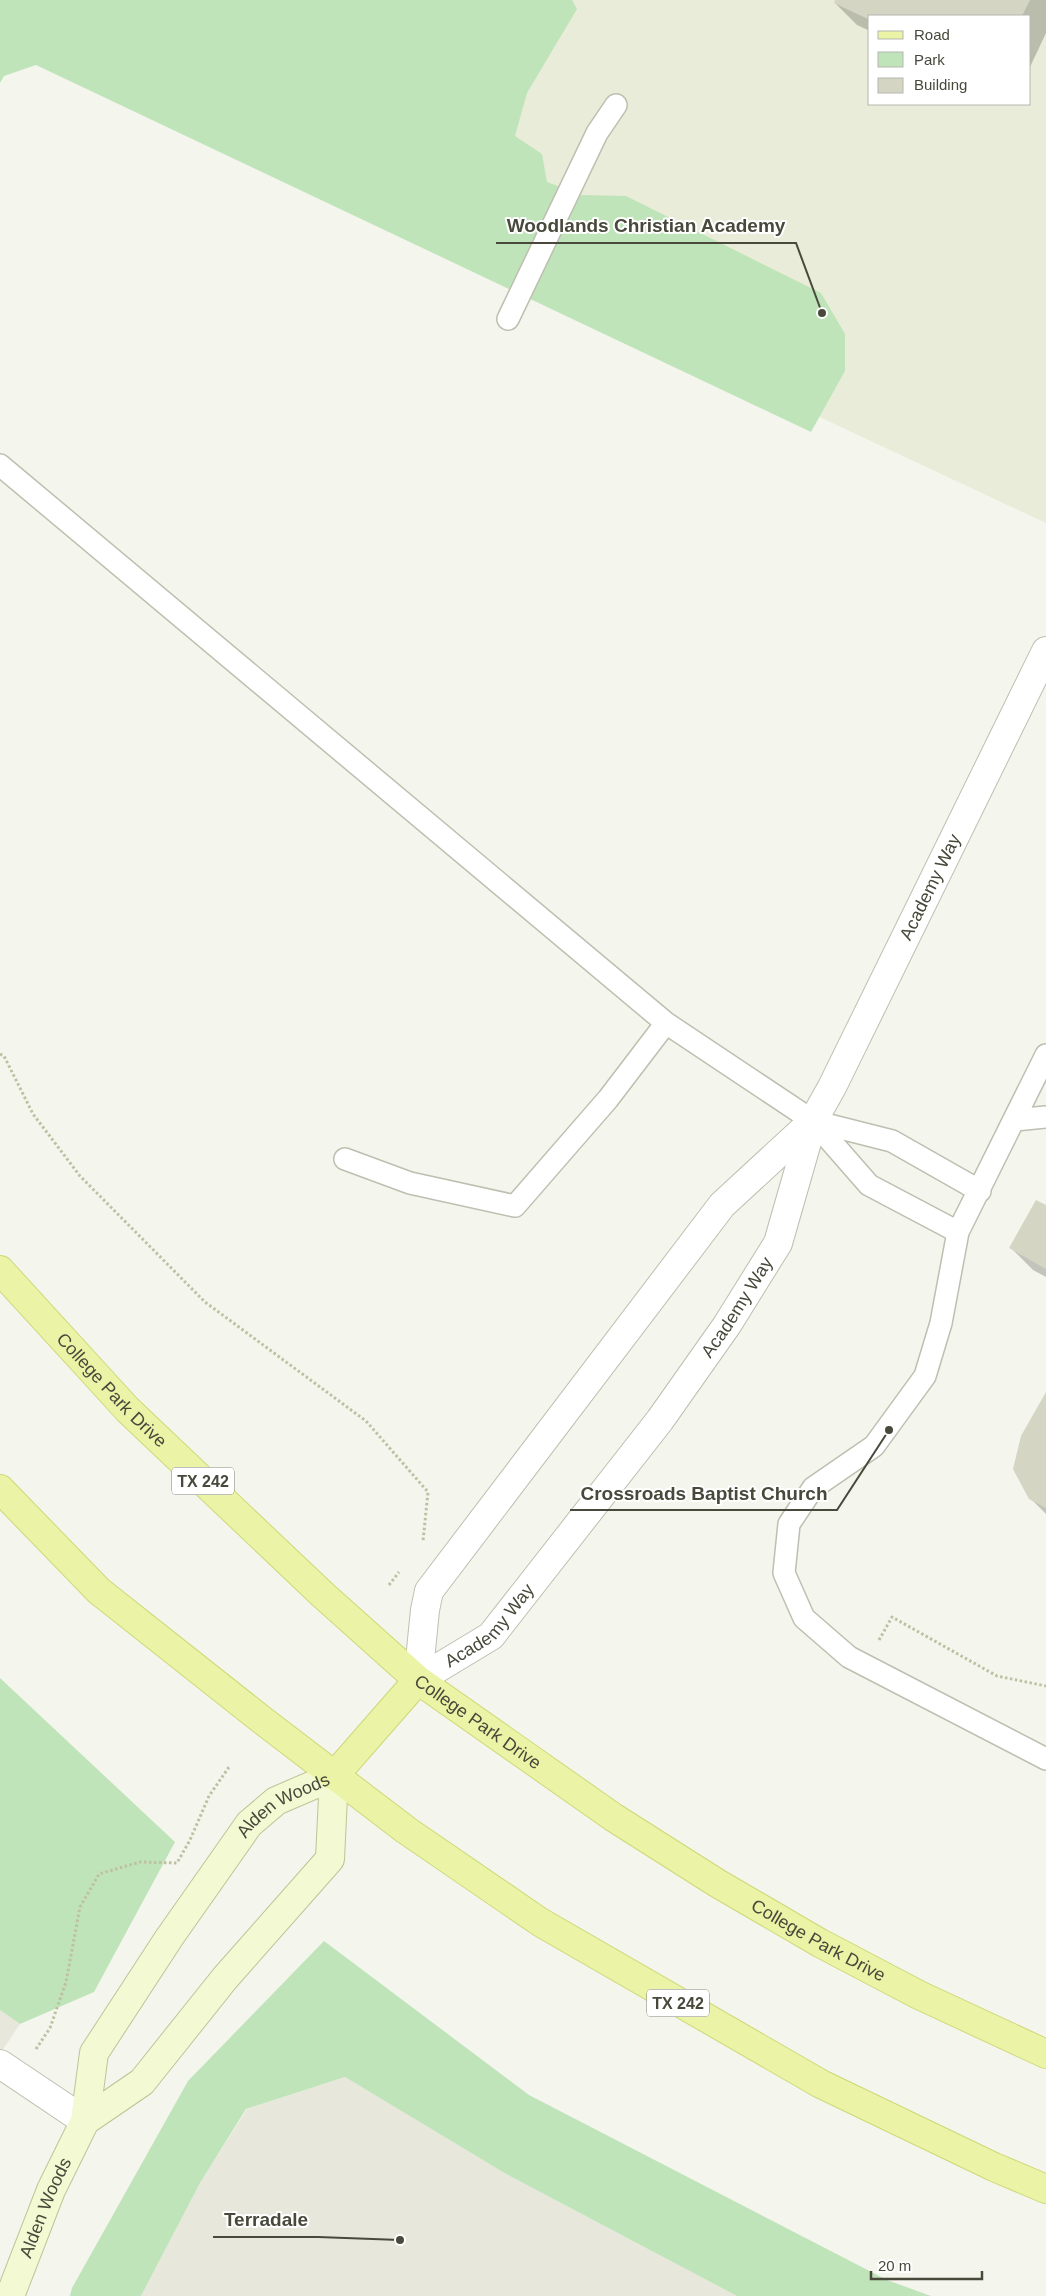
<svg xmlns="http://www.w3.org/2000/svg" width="1046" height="2296" font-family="Arial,sans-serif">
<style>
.residential{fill:#e7e8db}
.education{fill:#e9ecd8;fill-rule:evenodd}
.green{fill:#c0e4ba}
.shadow{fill:#0003}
.building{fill:#d5d5c3}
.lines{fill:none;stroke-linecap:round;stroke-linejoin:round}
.lane-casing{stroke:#bebfb0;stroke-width:24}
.street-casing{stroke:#bebfb0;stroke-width:30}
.secondary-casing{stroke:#bec498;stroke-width:30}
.primary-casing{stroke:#ced877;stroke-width:30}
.path{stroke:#bec0a2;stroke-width:3;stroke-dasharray:2.5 2.5;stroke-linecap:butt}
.lane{stroke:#fff;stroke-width:21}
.street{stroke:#fff;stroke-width:28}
.secondary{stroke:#f3f9d2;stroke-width:28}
.primary{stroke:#ebf4a6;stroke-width:28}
.labels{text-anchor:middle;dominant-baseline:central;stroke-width:4;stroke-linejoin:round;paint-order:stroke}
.shield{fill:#fff;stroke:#7f8076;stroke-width:1}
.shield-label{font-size:16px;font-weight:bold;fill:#48493b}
.street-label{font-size:18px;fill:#48493b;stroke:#fff}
.leader{fill:none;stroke:#48493b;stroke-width:2}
.callout-dot{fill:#48493b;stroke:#fff;stroke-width:2}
.callout-label{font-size:19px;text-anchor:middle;font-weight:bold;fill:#48493b;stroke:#fff;stroke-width:4;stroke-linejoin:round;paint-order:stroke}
</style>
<rect width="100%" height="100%" fill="#f4f5ec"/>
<!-- residential -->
<path class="residential" d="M0,2010l20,14 -20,30z
M345,2077l161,97 231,122h-596l59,-113 47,-74z"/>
<!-- education -->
<path class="education" d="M0,0h1046v523l-1046,-490zM870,16h160v88h-160z"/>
<!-- green -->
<path class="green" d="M0,0h572l5,9 -50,84 -12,43 27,18 5,28 35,13 44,1 195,97 24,41v37l-34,61 -775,-367 -32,11 -4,7z
M0,1678l175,164 -81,150 -74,32 -20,-14z
M324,1941l205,154 358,185 44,16h-194l-231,-122 -161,-97 -99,32 -46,74 -59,113h-71l2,-8 116,-207z"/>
<!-- shadow -->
<path class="shadow" d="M837,0h209v33l-16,34v-51h-160v15l-13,-6 -22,-22z
M1046,1207v70l-13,-7 -22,-22z
M1046,1394v120l-16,-16z"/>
<!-- building -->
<path class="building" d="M835,0h195l-8,16h-152v4l-36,-17z
M1036,1200l10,5v64l-37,-21z
M1046,1392v116l-17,-9 -16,-30 8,-33z"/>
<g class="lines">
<defs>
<path id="lane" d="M508,319l89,-186 19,-28
M0,465l666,558 147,98 56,64 89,47
M1046,1055l-88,177 -17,91 -16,53 -51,70 -61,42 -24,36 -5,49 20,45 45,39 197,102
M1015,1120l31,-3
M813,1121l79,20 88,50
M345,1159l65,24 105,23 93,-107 58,-76"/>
<g id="street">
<path id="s1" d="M418,1680l73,-44 169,-216 67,-95 51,-82 35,-122 19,-34 214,-436"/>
<path d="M418,1680l7,-70 4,-19 293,-386 91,-84"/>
<path d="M0,2064l85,57"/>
</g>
<g id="secondary">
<path id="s2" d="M10,2296l41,-106 34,-69 9,-68 75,-115 80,-114 27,-23 58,-25 -4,83 -105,119 -83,104 -57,39"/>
</g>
<g id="primary">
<path id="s3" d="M0,1270l128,140 194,184 96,86 195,137 104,66 103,60 99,52 127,59"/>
<path d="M0,1489l99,102 163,129 144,110 134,92 281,162 173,83 52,22"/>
<path d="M334,1776l84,-96"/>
</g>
</defs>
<!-- lane casing -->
<use href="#lane" class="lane-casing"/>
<!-- street casing -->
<use href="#street" class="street-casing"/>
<!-- secondary casing -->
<use href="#secondary" class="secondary-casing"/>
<!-- primary casing -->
<use href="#primary" class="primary-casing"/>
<!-- path -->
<path class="path" d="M0,1054l4,2 29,58 47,62 125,126 161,119 62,71 -5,49
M389,1585l10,-13
M879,1640l13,-23 105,59 49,10
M36,2049l14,-21 16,-46 14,-75 19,-33 41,-12 37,1 13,-23 19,-44 20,-29"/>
<!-- lane -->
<use href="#lane" class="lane"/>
<!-- street -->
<use href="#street" class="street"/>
<!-- secondary -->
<use href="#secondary" class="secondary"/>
<!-- primary -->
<use href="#primary" class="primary"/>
</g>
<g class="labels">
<!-- shield labels -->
<g class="shield">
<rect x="172" y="1467.5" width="62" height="27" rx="4"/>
<rect x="647" y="1989.5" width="62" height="27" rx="4"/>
</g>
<g class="shield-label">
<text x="203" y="1481">TX 242</text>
<text x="678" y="2003">TX 242</text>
</g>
<!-- street labels -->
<g class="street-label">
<text stroke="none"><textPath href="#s1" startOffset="961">Academy Way</textPath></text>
<text stroke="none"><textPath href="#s1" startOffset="496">Academy Way</textPath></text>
<text stroke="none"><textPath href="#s3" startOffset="164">College Park Drive</textPath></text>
<text stroke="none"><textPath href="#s1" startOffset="91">Academy Way</textPath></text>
<text stroke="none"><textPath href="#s3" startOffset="659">College Park Drive</textPath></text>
<text stroke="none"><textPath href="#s2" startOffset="575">Alden Woods</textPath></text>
<text stroke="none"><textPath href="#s3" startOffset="1064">College Park Drive</textPath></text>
<text stroke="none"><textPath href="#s2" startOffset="95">Alden Woods</textPath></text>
</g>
</g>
<!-- callouts -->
<path class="leader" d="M822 313L796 243H496M889 1430L837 1510H570M400 2240L318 2237H213"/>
<g class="callout-dot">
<circle cx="822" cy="313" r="5"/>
<circle cx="889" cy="1430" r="5"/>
<circle cx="400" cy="2240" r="5"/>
</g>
<g class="callout-label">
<text x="646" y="232">Woodlands Christian Academy</text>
<text x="704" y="1500">Crossroads Baptist Church</text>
<text x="266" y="2226">Terradale</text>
</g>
<!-- legend -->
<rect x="868" y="15" width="162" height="90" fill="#ffffff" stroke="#b6b6b1"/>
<rect x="878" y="31" width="25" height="8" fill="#ebf4a6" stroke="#b6b6b1"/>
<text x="914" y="40" font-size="15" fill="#48493b">Road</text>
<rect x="878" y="52" width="25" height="15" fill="#c0e4ba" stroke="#b6b6b1"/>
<text x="914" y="65" font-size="15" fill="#48493b">Park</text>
<rect x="878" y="78" width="25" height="15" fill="#d5d5c3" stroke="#b6b6b1"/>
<text x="914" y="90" font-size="15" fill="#48493b">Building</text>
<!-- scale -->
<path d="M871 2271v8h111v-8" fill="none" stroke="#48493b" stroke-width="2.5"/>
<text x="878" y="2271" font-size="15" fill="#48493b" stroke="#ffffff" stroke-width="4" paint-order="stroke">20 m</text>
</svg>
